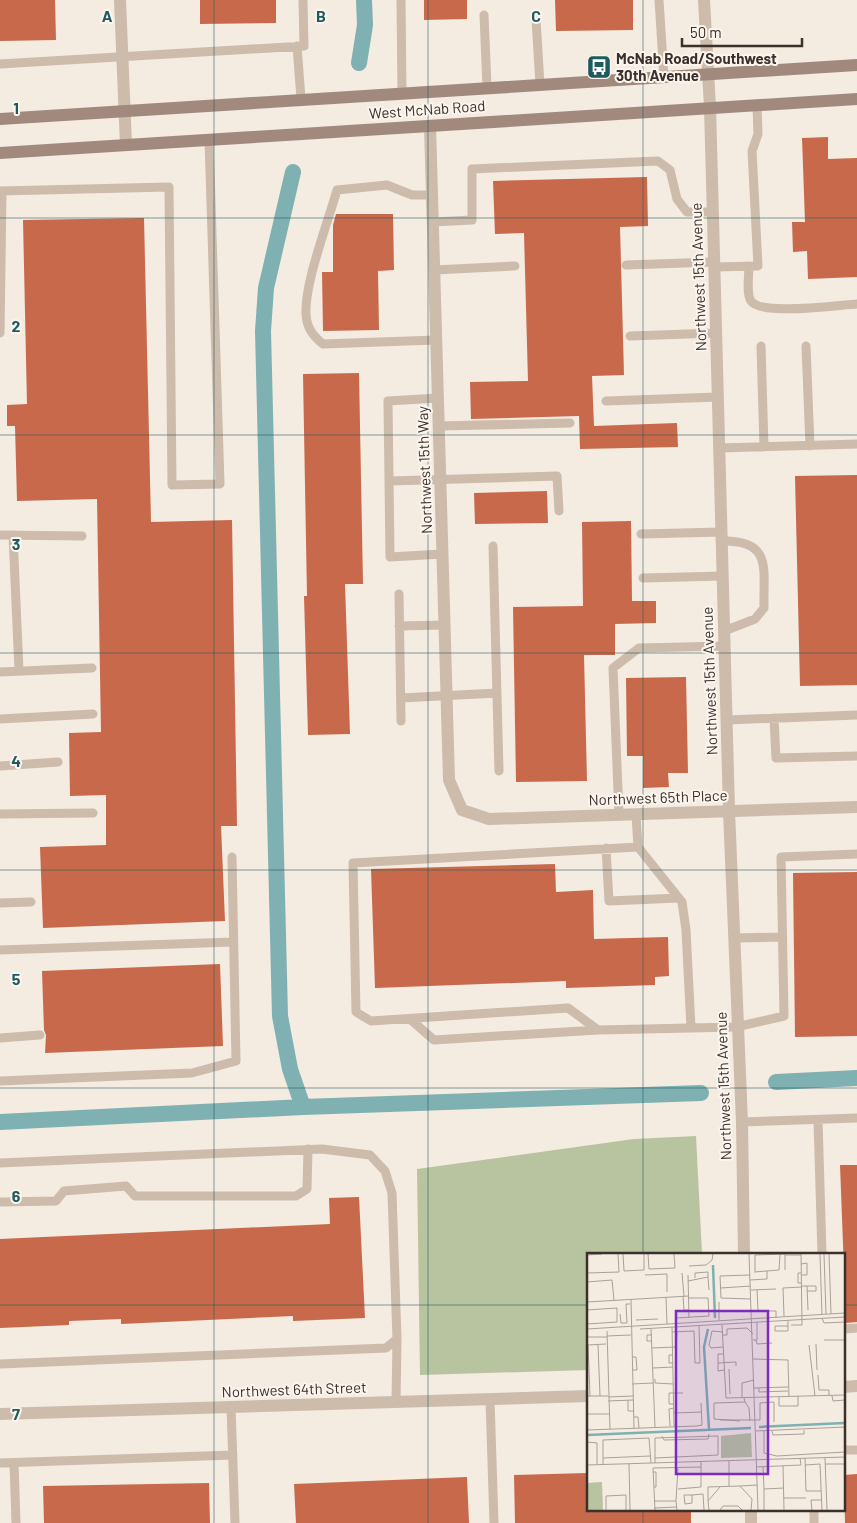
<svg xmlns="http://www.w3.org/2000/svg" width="857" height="1523" font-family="Barlow,sans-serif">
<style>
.green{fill:#b8c4a0}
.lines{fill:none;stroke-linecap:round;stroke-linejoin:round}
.canal{stroke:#7fb0b2;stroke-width:16}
.building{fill:#c8694b}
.lane{stroke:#cdbbac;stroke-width:9}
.street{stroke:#cdbbac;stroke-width:12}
.secondary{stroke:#a18a7d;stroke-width:12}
.grid{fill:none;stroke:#1f5a5e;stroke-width:1;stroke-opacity:0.55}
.labels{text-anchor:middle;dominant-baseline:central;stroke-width:4;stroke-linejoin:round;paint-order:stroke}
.poi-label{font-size:15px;font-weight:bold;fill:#3b302b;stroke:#fbf5ee;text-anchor:start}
.street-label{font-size:15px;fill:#3b302b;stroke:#fbf5ee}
.inset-river{fill:none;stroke:#7fb0b2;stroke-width:2.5}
.inset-road{fill:none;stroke:#aaa098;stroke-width:1}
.view{fill:#7b2cbf;fill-opacity:0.15;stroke:#7b2cbf;stroke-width:2.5}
.inset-edge{fill:none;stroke:#3b302b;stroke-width:2.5}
.grid-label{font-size:16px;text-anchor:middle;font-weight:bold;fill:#1f5a5e;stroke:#fbf5ee;stroke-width:4;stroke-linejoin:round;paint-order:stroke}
</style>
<rect width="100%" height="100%" fill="#f4ebe1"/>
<!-- green -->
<path class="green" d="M696,1136l6,118h-114v116l-168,5 -3,-206 217,-30z"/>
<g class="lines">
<!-- canal -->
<path class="canal" d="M359,63l6,-38 -1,-25
M293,172l-27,116 -3,43 17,685 10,53 13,38
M776,1082l81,-4
M0,1122l303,-15 398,-14"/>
</g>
<!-- building -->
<path class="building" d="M0,0h55l1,40 -56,1z
M200,0h76v23l-76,1z
M424,0h43v19l-43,1z
M555,0h78v30l-77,1z
M828,137v22l29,-1v119l-49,2 -1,-28 -14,1 -1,-30h13l-3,-84z
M647,177l1,49 -28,1 4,148 -32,1 2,50 83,-3 1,24 -98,2 -1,-33 -108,3 -1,-37 58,-1 -4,-148 -29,1 -2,-53z
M336,214h57l1,56 -16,1 1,59 -56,1 -1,-59h11v-47z
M144,218l7,304 81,-2 5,306h-16l4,95 -182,7 -3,-81 66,-2v-50l-36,1 -1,-63 32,-1 -4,-233 -80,2 -2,-75h-8v-21l20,-1 -4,-184z
M359,373l4,211h-18l5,150 -42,1 -4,-139h3l-4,-222z
M857,475v210l-57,1 -5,-210z
M547,491l1,32 -73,1 -1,-31z
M631,521l1,80h24v22l-41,1v31h-31l3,126 -71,1 -3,-175 70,-1 -1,-84z
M686,677l2,96h-20l1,14 -26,1v-32h-16l-1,-78z
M555,864l1,28 37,-2 1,49 74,-2 1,39 -14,1v8l-89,3v-7l-191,7 -4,-119z
M857,872v164l-62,1 -2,-164z
M220,964l3,82 -178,7 1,-18 -2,-5 -2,-59z
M840,1165h17v157l-11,1z
M359,1197l6,121 -72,3v-5l-172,8v-5l-52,2v4l-69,3v-89l330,-15 -1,-26z
M588,1473v36h103v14h-176l-1,-48z
M857,1474v49h-12l-1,-48z
M467,1477l2,46h-173l-2,-39z
M209,1483l1,40h-166l-1,-37z"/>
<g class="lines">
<!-- lane -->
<path class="lane" d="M401,0l1,93
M659,0l5,77
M484,15l3,72
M536,19l4,66
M297,46l4,53
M0,64l304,-18 -1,-46
M0,191l169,-4 3,298 48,-1 -11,-344
M432,195h-20l-25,-10 -50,5c-9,32 -33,94 -31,125 1,13 7,21 17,29l113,-4
M433,222l39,-2v-51l186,-8 12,9 7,29 10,13h26
M626,265l88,-3
M749,266c0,10 -3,27 2,35 10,15 86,4 106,3
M714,267l44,-1 -6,-115 6,-17 -1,-29
M434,270l81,-4
M0,333l2,-142
M630,336l86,-3
M761,346l3,101
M806,346l4,100
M438,398l-50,3 2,156 52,-3
M606,401l112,-4
M439,426l131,-3
M719,448l138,-4
M389,481l168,-5 2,35
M641,534l81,-2
M0,535l82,1
M13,535l6,136
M722,541c51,-1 41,28 42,67l-9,11 -31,12
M493,546l6,225
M643,578l80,-2
M399,594l2,127
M399,626l46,-1
M0,672l92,-4
M401,698l96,-5
M774,718l2,40 81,-2
M0,719l93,-5
M727,720l130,-5
M0,766l58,-4
M0,814l93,-1
M619,815l-6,-147 26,-20 86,-2
M638,847l44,55 4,28 5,98
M606,848l3,53 70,-3
M0,903l31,-1
M734,938l48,-1
M0,950l233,-8
M410,1019l24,21 164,-10 138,-3 48,-11 -3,-159 76,-3
M598,1030l-30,-22 -197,13 -15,-9 -3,-149 285,-16 -2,-32
M0,1038l40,-3
M0,1081l192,-8 44,-12 -4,-204
M818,1120l4,134
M742,1122l115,-4
M0,1163l322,-14 48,6 15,16 7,22 5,146 -11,9 -386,16
M0,1202l56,-1 8,-10 62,-5 9,10h161l11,-7 1,-40
M843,1329l14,-1
M490,1400l4,123
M396,1402l1,-63
M231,1407l4,116
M843,1450h14
M0,1463l233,-8
M14,1463l2,60
M814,1509v14"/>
<!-- street -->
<path class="street" d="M120,0l6,145
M704,0l6,107 19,704 13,311 2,132
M430,126l19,654 13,30 27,9 368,-12
M843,1387l14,-1
M0,1414l588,-18
M751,1509v14"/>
<!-- secondary -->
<path class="secondary" d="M0,119l857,-54
M0,153l857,-54"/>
</g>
<!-- grid -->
<path class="grid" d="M214,0v1523M428,0v1523M643,0v1254M0,218h857M0,435h857M0,653h857M0,870h857M0,1088h857M0,1305h588M843,1305h14M643,1509v14"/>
<!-- icons -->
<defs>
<symbol id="bus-square" viewBox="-11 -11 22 22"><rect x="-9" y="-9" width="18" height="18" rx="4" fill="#1f5a5e" stroke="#fbf5ee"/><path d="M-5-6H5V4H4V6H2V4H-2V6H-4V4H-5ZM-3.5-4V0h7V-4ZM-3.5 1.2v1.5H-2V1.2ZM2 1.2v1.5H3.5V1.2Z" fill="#fff"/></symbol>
</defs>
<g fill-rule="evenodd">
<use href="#bus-square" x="585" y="53" width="28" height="28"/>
</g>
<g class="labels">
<!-- poi labels -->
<g class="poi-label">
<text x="616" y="58">McNab Road/Southwest<tspan x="616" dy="17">30th Avenue</tspan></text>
</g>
<!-- street labels -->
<g class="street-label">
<text transform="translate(427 109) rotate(-4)">West McNab Road</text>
<text transform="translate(698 277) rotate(-92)">Northwest 15th Avenue</text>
<text transform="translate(424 470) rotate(-92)">Northwest 15th Way</text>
<text transform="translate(709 681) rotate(-92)">Northwest 15th Avenue</text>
<text transform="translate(658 797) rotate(-2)">Northwest 65th Place</text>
<text transform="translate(723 1086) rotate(-92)">Northwest 15th Avenue</text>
<text transform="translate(294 1389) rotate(-2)">Northwest 64th Street</text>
</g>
</g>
<!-- overview -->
<g transform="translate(587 1253)">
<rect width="258" height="258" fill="#f4ebe1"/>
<path d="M164,180l1,24 -31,1v-22zM15,229l1,28h-16v-27z" fill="#b8c4a0"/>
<path class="inset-river" d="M126,12l2,53M121,76l-4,18 5,82M172,174l86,-4M0,182l164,-7"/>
<path class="inset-road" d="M36,1l1,17 20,-1v-16M61,1l1,15 26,-1 -1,-14M162,1l9,256M198,1v16M233,1l2,61M237,1l2,60M242,1l2,60M0,2l15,-1M198,2h16M214,11l6,-1v12h-5M102,13l17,-1 6,-5 1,-6M168,18v-16l30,-1M167,19l25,-2 1,-16M0,20l32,-1 -1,-18M95,20l2,23M214,20h-3v10h4M58,22l22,-1v18M101,22l1,43M163,22l-30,1 1,22 30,1M108,25v-5l13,-1v5M163,27l17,-1v-8M101,28l20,-4 1,13M0,29l25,-2 2,20M215,33h14v5h-9M220,33l1,24M134,35l30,-2M164,37l25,-1M170,37l1,21h18v7M96,43l1,14h5M79,44l1,27M44,47l3,128M0,49l102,-6M132,49v18M0,57l30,-2v14M33,61l1,9h6l-1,-19h4M197,63l-1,-28 19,-1M235,65l2,5 21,-1M49,67l22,-1M201,68v10h-13v-5h13M89,70v-5l33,-2 -1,-18h-19M135,72l4,73 119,-3M204,72h11l-1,-71M85,74l2,99M0,76v-5l30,-2M0,76l258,-16M53,76l205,-12M64,76l4,98M20,78l3,98M85,79l22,-1 1,32h5l-1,-37M136,79l-11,-1 -3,14 2,3 12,-1M65,82h-5v6h5M136,82h4v-6l20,-1 6,6M20,83l24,-1M0,84h20M166,87h4v-18M169,87l1,4 15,-1M237,87h21M229,91l1,26M1,92l2,51M1,92l18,-1M11,92l2,51M222,92l6,51M65,95l24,-1 1,-15M136,101h-5v17l6,-1M85,102h-3v8h4M45,104h4l1,13h-5M166,106l35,1 1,37M131,110l18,-1v4M66,115l20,-1M142,116l1,25M231,122l1,15h10v5M68,126v4l18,1M45,131l21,-1M167,135l34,-1M172,135v4l29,-1M0,143h21M245,143l1,5 12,-1M21,144l25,-1M192,144v9h19v-10M155,145v-15l12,-3M41,147v11h5M21,148l25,-1M158,149l4,6 1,13M187,149v20M87,151h-5v-11h14M87,160l27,-1M0,161h22M47,164h4l1,11M133,167h40v-17l14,-1M153,168l-26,-2v-16l31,-1 -1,-4M83,173l-1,-17 5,-1M0,177l110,-4 5,-1 -1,-22M169,178l89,-4M177,178v22l13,3 68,-4M185,178l1,4 31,-1v-4M75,183l2,4 44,-1 1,-5M0,189l10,1v22M16,205l47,-2M68,205l63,-3v-19l-63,2v25M218,205l1,33h15M238,205l2,52M142,208v25M42,211l1,46M238,211h20M0,212l258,-8M16,212v-25l46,-2 2,25M218,212l15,-1 2,46M196,213l1,44M169,214l45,-2 -1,-7M176,214l1,22 20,-1M66,215l48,-1M66,215l2,42M66,219h3v15h-2M91,236l23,-2v-25M177,236v21M105,242v8l-7,1 -1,-9h8l11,-1 1,16M197,245h22M67,248h22l1,9M89,248l2,-33M121,248v-14l32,-1M67,255l23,-1M19,257v-14l20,-1v15M122,257l-1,-9 12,-14M133,257l3,-4h15l4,4M164,257l1,-11 -12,-13 17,-1M225,257l-1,-10h11"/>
<path class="view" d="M89,58h92v163h-92z"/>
<rect width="258" height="258" class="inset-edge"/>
</g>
<g class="grid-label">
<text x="107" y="22">A</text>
<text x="321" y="22">B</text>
<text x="536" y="22">C</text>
<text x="16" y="114">1</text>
<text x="16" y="332">2</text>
<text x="16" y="550">3</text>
<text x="16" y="767">4</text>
<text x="16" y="985">5</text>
<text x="16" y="1202">6</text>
<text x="16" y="1420">7</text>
</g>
<!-- scale -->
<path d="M682 38v8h120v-8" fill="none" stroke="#3b302b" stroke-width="2.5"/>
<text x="690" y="38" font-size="15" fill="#3b302b" stroke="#fbf5ee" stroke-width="4" paint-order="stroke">50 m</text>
</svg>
